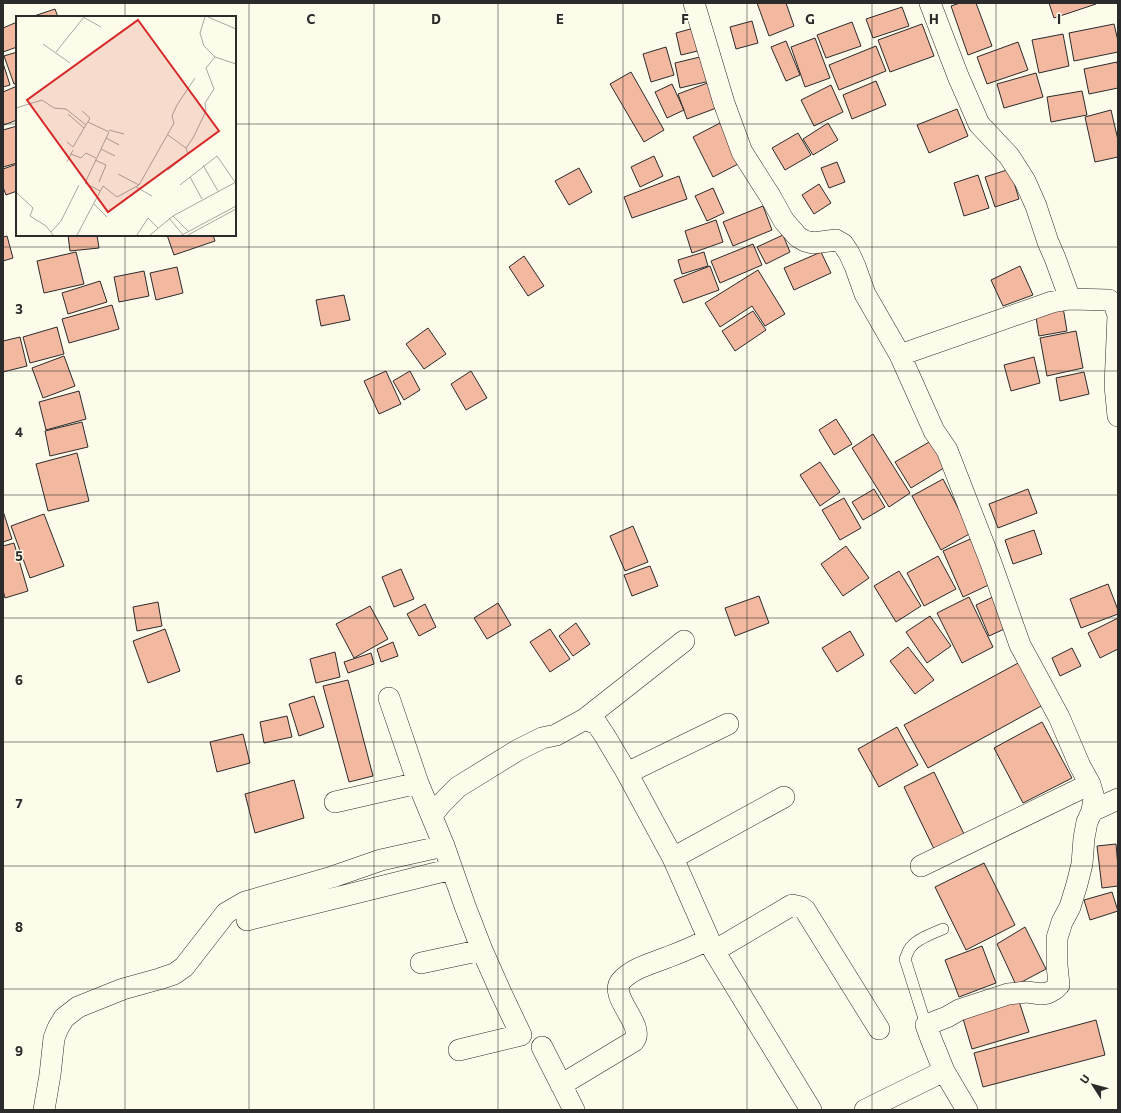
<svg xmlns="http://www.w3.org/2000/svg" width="1121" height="1113" font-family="Commissioner,sans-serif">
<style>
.building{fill:#f2b8a0;stroke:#2b2b2b}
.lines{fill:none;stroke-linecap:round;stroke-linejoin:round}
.service-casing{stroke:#2b2b2b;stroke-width:12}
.minor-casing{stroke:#2b2b2b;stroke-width:22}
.service{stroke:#fdfbea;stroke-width:11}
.minor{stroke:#fdfbea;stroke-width:21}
.grid{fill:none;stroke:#2b2b2b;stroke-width:1;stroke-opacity:0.55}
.inset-road{fill:none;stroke:#a9a89e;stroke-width:1}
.view{fill:#d62828;fill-opacity:0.15;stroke:#d62828;stroke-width:2}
.inset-edge{fill:none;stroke:#2b2b2b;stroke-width:2}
.grid-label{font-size:13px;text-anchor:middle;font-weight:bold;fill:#2b2b2b;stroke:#fdfbea;stroke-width:3;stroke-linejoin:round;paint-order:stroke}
</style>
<rect width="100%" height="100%" fill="#fdfbea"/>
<!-- building -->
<path class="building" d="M757,3h29l8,23 -25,10z
M960,3h16l16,43 -24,9 -17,-49z
M1049,3h47v1l-42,14z
M902,7l7,19 -36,12 -7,-19z
M55,9l3,8h-23l-1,-1z
M752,21l6,22 -22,6 -6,-22z
M17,22v25l-14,5v-24z
M852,22l9,24 -35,12 -9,-23z
M922,24l12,32 -44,16 -12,-32z
M1114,24l4,17v11l-44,9 -5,-28z
M701,26l5,23 -25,6 -5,-22z
M1063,34l6,32 -30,7 -7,-33z
M815,38l15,40 -25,9 -14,-40z
M786,41l14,34 -14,6 -15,-34z
M1018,42l10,28 -41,14 -10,-27z
M876,46l10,25 -47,19 -10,-25z
M666,47l8,28 -23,7 -8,-28z
M17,52v31l-3,1 -10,-28z
M708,55l6,25 -34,8 -5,-25z
M1117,62l1,6v20l-29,6 -5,-25z
M3,63l7,22 -7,2z
M631,72l33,58 -20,12 -34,-58z
M1036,73l7,24 -39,11 -7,-24z
M876,81l10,24 -34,14 -9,-24z
M710,82l9,25 -32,12 -9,-25z
M672,84l12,26 -17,8 -12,-26z
M831,85l12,27 -29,14 -13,-26z
M17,86v34l-13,5 -1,-4v-29z
M1082,91l5,24 -36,7 -4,-25z
M957,109l11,27 -39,17 -12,-28z
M1111,110l7,30v17l-23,5 -10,-45z
M722,122l20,40 -29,15 -20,-40z
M828,123l10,17 -25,15 -10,-16z
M17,126v37l-14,4v-37z
M798,133l13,22 -26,15 -13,-22z
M654,156l9,20 -23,11 -9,-20z
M837,162l8,20 -16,6 -8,-20z
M17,164v27l-11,4 -3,-8v-18z
M579,168l13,24 -23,13 -14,-24z
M1010,169l9,30 -24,8 -10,-30z
M978,175l11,33 -25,8 -10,-33z
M679,176l8,23 -55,19 -8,-21z
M819,184l12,19 -17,11 -12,-19z
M713,188l11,25 -17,8 -12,-25z
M763,206l9,24 -39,16 -10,-24z
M716,220l7,22 -31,11 -7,-22z
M68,235h29l2,13 -29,3z
M167,235h46l2,6 -41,14z
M783,235l7,17 -24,12 -9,-17z
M7,236l6,22 -10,3v-24z
M753,244l9,21 -42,18 -9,-22z
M76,252l8,32 -40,9 -7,-32z
M704,252l4,14 -26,8 -4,-14z
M821,252l10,21 -37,17 -10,-22z
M524,256l20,30 -16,10 -19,-29z
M710,266l9,24 -36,13 -9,-23z
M1020,266l13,29 -30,11 -12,-26z
M177,267l6,26 -27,7 -6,-27z
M758,270l27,44 -20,12 -13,-20 -32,21 -15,-24z
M144,271l5,25 -30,6 -5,-25z
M100,281l7,21 -39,12 -6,-21z
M344,295l6,25 -29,6 -5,-26z
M112,305l7,24 -50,14 -7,-24z
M1063,307l4,24 -28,5 -4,-25z
M753,311l13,19 -31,21 -13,-20z
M57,327l7,27 -34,9 -7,-26z
M428,328l18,26 -22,15 -18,-25z
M1076,331l7,37 -36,8 -7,-38z
M20,337l7,29 -24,6v-31z
M64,356l11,30 -32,12 -11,-30z
M1034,357l6,26 -29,8 -7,-26z
M386,371l15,33 -22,10 -15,-33z
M410,371l10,19 -16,10 -11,-19z
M471,371l16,27 -21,12 -15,-26z
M1084,372l5,22 -29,7 -4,-23z
M79,391l7,28 -40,11 -7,-28z
M836,419l16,25 -18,11 -15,-25z
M82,422l6,25 -38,9 -5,-25z
M873,434l37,59 -21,14 -37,-59z
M936,438l16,25 -41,25 -16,-26z
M77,453l12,48 -41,10 -12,-47z
M820,462l20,30 -20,14 -20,-31z
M943,479l28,54 -30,17 -29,-54z
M874,489l11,18 -22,13 -11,-18z
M1028,489l9,24 -39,15 -9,-24z
M844,498l17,30 -21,12 -18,-30z
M3,511l9,28 -9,3z
M44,514l20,52 -34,12 -19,-52z
M633,526l15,36 -23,9 -15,-35z
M1034,530l8,24 -29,10 -8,-24z
M975,537l20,45 -32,15 -20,-46z
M14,543l14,48 -23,7 -2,-8v-44z
M846,546l23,32 -26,18 -22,-32z
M938,556l18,33 -32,17 -17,-33z
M650,566l8,20 -26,10 -8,-21z
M401,569l13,30 -20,8 -12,-30z
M899,571l22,35 -25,16 -22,-36z
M1108,584l10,26v4l-37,14 -11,-29z
M997,595l14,31 -22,10 -13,-31z
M759,596l10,27 -34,13 -10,-28z
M969,597l24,50 -31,16 -25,-50z
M158,602l4,24 -25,5 -4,-24z
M498,603l13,22 -24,14 -13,-21z
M425,604l11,23 -17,9 -12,-22z
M370,606l18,33 -34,19 -18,-34z
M930,616l21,30 -24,17 -21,-31z
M1118,618v31l-18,9 -12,-25z
M576,623l14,21 -17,12 -14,-20z
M165,629l15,42 -32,12 -15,-42z
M550,629l20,30 -20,13 -20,-30z
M850,631l14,24 -27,17 -15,-24z
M393,642l5,14 -17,6 -4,-13z
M908,647l26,33 -19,14 -25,-33z
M1072,648l9,18 -21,10 -8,-18z
M335,652l5,25 -24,6 -6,-24z
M371,653l3,11 -26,9 -4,-11z
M1020,662l23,43 -115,63 -24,-43z
M348,680l25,96 -24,6 -26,-96z
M314,696l10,31 -25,9 -10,-32z
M287,716l5,21 -28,6 -4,-21z
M1042,722l30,56 -49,25 -29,-55z
M897,727l21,38 -39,22 -21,-38z
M243,734l7,29 -33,9 -7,-30z
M934,772l30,62 -30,15 -30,-62z
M294,780l10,38 -49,15 -10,-39z
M1116,844l2,23v19l-16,2 -5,-42z
M984,863l31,62 -49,25 -31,-63z
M1112,892l6,19 -28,9 -6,-20z
M1025,927l21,42 -30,16 -19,-41z
M982,946l14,37 -37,14 -14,-37z
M1017,995l12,37 -57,17 -11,-37z
M1096,1020l9,35 -122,32 -9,-34z"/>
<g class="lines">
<defs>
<path id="service" d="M926,1025l-21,-66c2,-4 3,-9 6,-12 6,-8 22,-14 32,-18"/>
<path id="minor" d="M694,3l30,100 18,49 28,44 14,25 14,16 7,4 8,2 23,-3 7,4 6,9 6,13 10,28 35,61 34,76 13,19 44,113 29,82 39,72 21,49 10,18 4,14 -2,13 -5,11 -3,16 -2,26 -5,20 -7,23 -8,15 -5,16v27l2,20 -4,4 -7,4 -7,1 -14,-2 -19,2 -49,16 -12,7 -21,8 5,14 13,32 23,39
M1070,299l39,1 5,4 4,11 -3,71 3,30
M900,355l152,-53 18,-3 -15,-41 -7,-16 -12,-36 -11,-25 -16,-25 -30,-32 -21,-48 -28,-73
M389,698l29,85
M585,719l99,-78
M627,773l101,-49
M335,802l83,-19 26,63 21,60 17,44 20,45 19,40 -62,15
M1092,811l26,-12
M432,815l9,-11 17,-17 60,-37 24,-12 14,-3 29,-16 12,5 8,12 22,37 46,85 41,93 97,159
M673,858l111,-61
M921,866l169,-82
M247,920l205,-51
M714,951l78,-46 9,2 4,3 74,119
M421,963l61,-13
M542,1047l32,63
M561,1085l73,-44c12,-16 -26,-44 -13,-60 11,-13 32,-18 47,-24 14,-5 27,-11 40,-17
M44,1110l6,-35 4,-37 4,-10 6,-10 14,-11 45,-18 36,-10 15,-5 10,-7 42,-54 19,-11 87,-25 49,-17 63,-14
M865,1110l79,-39"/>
</defs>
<!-- service casing -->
<use href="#service" class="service-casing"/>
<!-- minor casing -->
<use href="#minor" class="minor-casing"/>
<!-- service -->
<use href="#service" class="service"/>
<!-- minor -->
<use href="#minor" class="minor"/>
</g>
<!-- grid -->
<path class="grid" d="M125,3v14M249,3v1107M374,3v1107M498,3v1107M623,3v1107M747,3v1107M872,3v1107M996,3v1107M3,124h14M235,124h883M125,235v875M3,247h1115M3,371h1115M3,495h1115M3,618h1115M3,742h1115M3,866h1115M3,989h1115"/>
<!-- overview -->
<g transform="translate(16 16)">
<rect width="220" height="220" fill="#fdfbea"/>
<path class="inset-road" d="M67,1l18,10M189,1l-5,16 4,13 11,11 21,7M192,1l28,12M27,28l27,19M40,36l28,-35M0,92l26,-8 12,8 12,1 20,16M52,98l16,14M72,106l21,10 -24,51 15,8M93,114l15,4M152,119l18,13 7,-10 13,-27 -1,-8 9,-14 -8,-21 9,-11M90,122l13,7M51,126l6,5 17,-29 -8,-7M85,133l14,7M55,138l10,4 5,-5 10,5M79,144l11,5 -7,17M51,146l6,-12M187,149l15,26M152,154l20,-16 -2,-6M102,158l21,11M174,161l12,22M164,169l37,-29 18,26M120,171l16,9M0,176l17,16 -3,8 16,10 7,9M78,188l13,13M157,200l16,16M153,202l14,17M35,216l10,-11 18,-36M61,219l26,-49 14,11 22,-12 35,-62 -2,-7 5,-11 18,-27M121,219l11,-17 10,10M134,219l23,-19 63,-34M166,219l54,-29M172,219l48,-26"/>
<path class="view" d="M122,4l81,111 -111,81 -81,-112z"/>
<rect width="220" height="220" class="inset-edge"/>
</g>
<g class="grid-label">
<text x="311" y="24">C</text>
<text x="436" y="24">D</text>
<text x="560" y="24">E</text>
<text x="685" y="24">F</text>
<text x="810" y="24">G</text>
<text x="934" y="24">H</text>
<text x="1059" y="24">I</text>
<text x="19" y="314">3</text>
<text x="19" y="437">4</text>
<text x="19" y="561">5</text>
<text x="19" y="685">6</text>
<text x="19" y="808">7</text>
<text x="19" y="932">8</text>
<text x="19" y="1056">9</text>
</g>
<!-- border -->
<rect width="1121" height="1113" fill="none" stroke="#2b2b2b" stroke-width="8"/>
<!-- north arrow -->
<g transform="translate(1093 1085) rotate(306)" stroke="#fdfbea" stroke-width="3" paint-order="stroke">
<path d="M0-3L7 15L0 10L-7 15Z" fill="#2b2b2b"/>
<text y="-6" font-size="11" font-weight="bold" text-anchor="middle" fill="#2b2b2b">U</text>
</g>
</svg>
